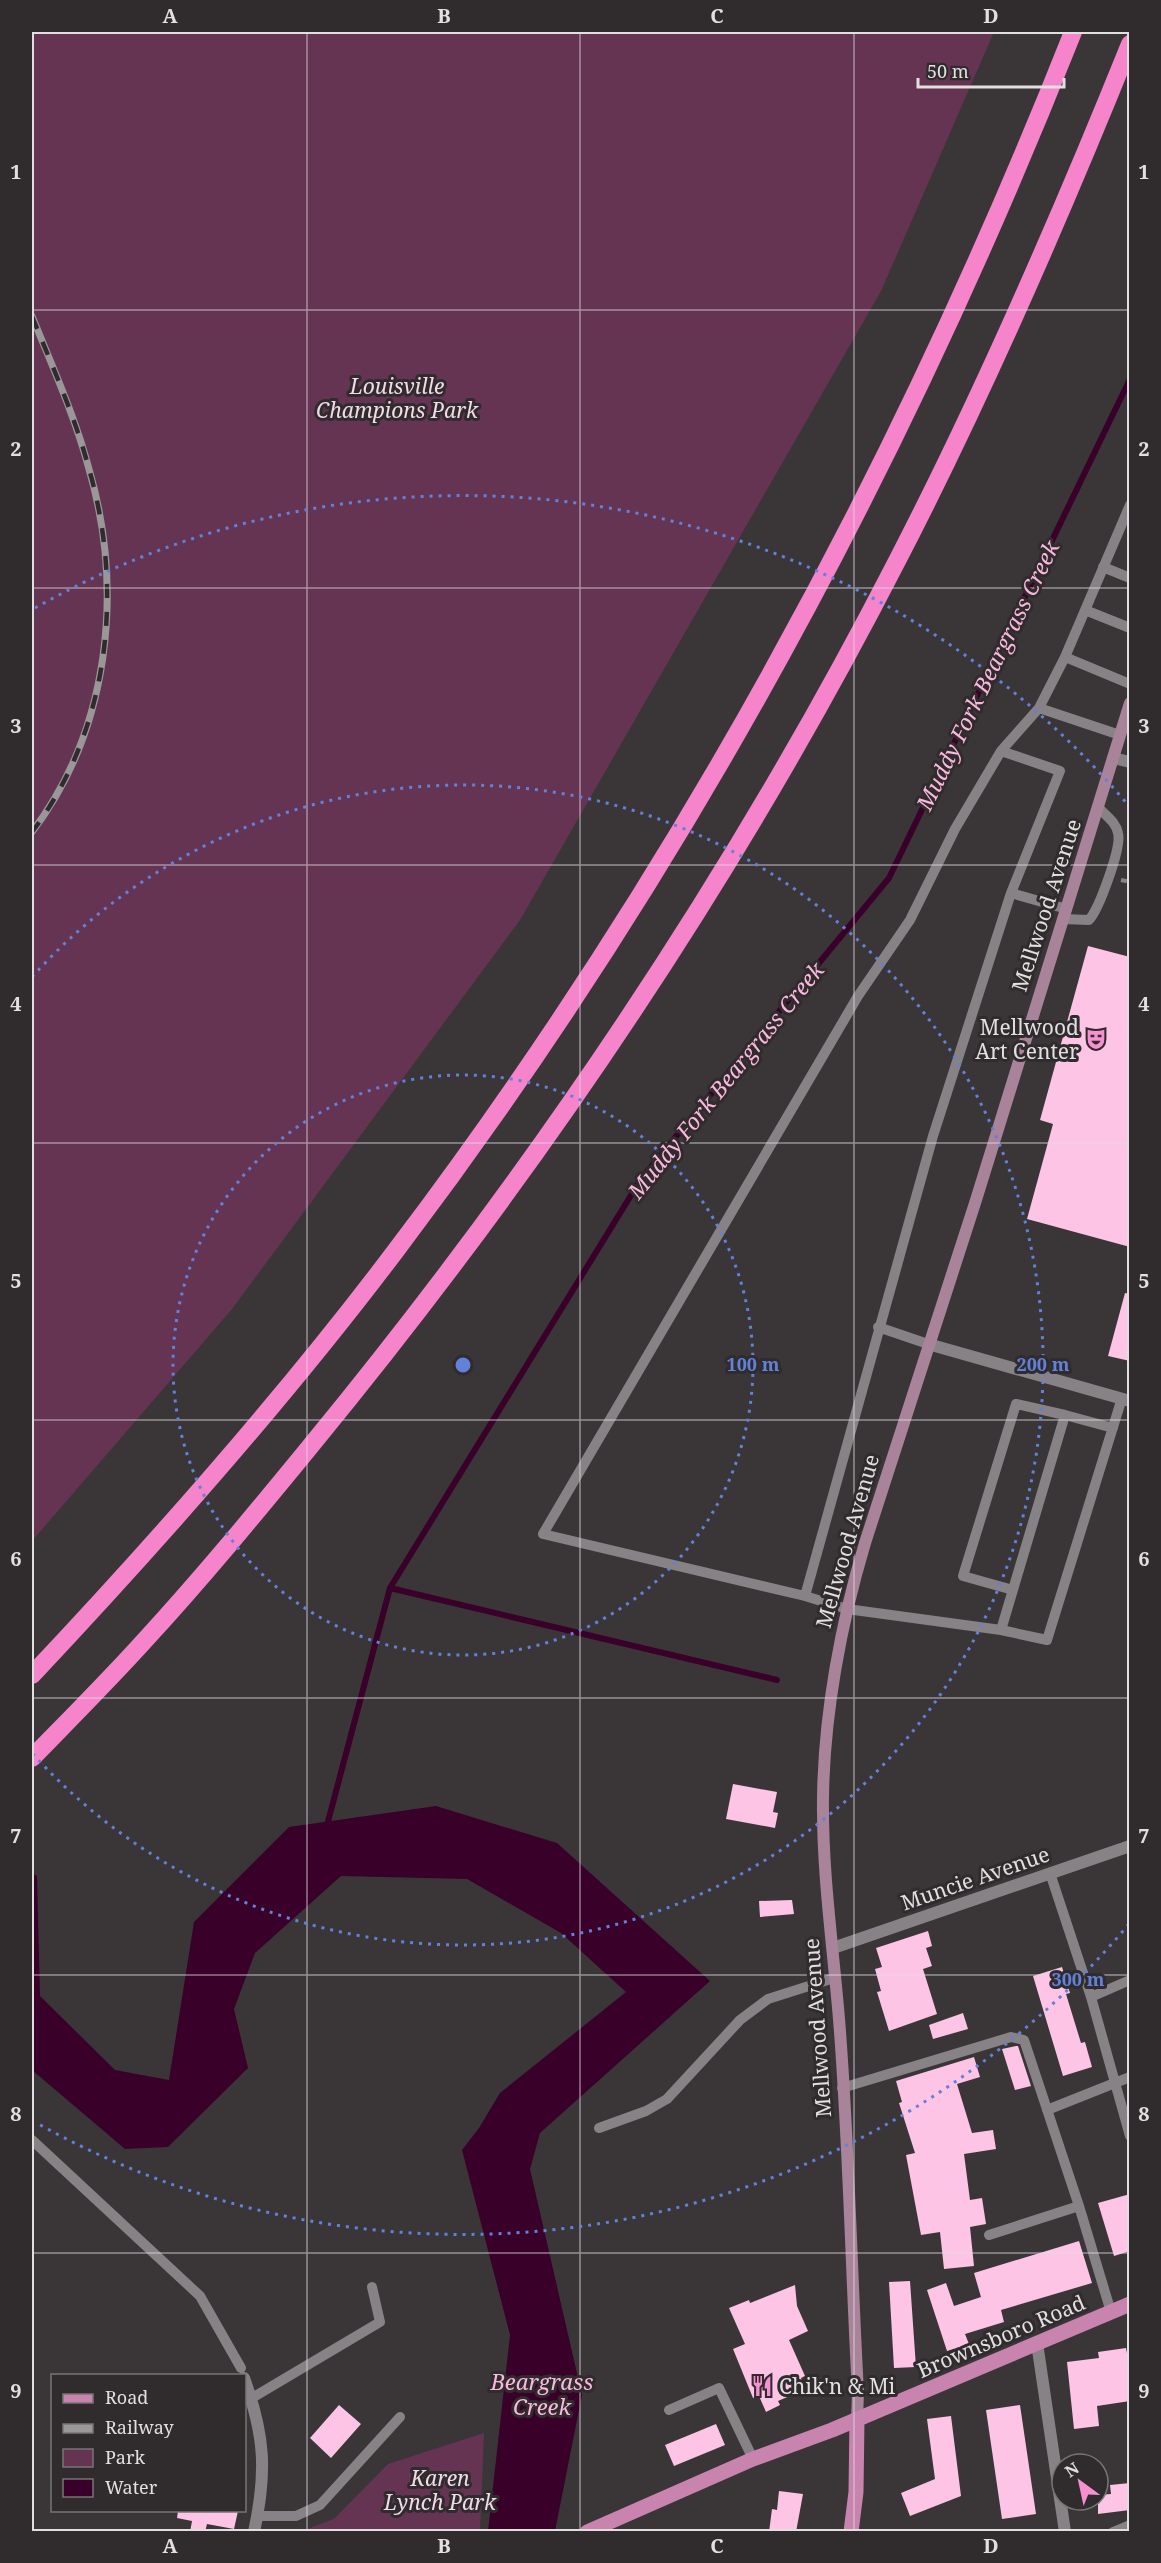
<svg xmlns="http://www.w3.org/2000/svg" width="1161" height="2563" font-family="'Noto Serif',serif">
<style>
.green{fill:#653453}
.water{fill:#390029}
.lines{fill:none;stroke-linecap:round;stroke-linejoin:round}
.stream{stroke:#390029;stroke-width:6}
.building{fill:#fdc4e5}
.path{stroke:#888586;stroke-width:4;stroke-dasharray:6 3;stroke-linecap:butt}
.lane{stroke:#878285;stroke-width:10}
.street{stroke:#878285;stroke-width:12}
.secondary{stroke:#a8839a;stroke-width:12}
.primary{stroke:#c983af;stroke-width:15}
.highway{stroke:#f584cb;stroke-width:18}
.rail-casing{stroke:#999798;stroke-width:7}
.rail{stroke:#302c2e;stroke-width:4.5;stroke-dasharray:14;stroke-linecap:butt}
.grid{fill:none;stroke:#e1dfe0;stroke-width:1.5;stroke-opacity:0.55}
.ring{fill:none;stroke:#6281db;stroke-width:3;stroke-dasharray:3 6}
.labels{text-anchor:middle;dominant-baseline:central;stroke-width:6;stroke-linejoin:round;paint-order:stroke}
.park-label{font-size:21px;font-style:italic;fill:#f2dae7;stroke:#302c2e}
.street-label{font-size:21px;fill:#e1dfe0;stroke:#302c2e}
.poi-label{font-size:21px;fill:#e1dfe0;stroke:#302c2e;text-anchor:end}
.water-label{font-size:22px;font-style:italic;fill:#fcb7df;stroke:#302c2e}
.centre{fill:#6281db;stroke:#302c2e;stroke-width:3}
.ring-label{font-size:18px;text-anchor:middle;font-weight:bold;fill:#6281db;stroke:#302c2e;stroke-width:6;stroke-linejoin:round;paint-order:stroke}
.neatline{fill:none;stroke:#e1dfe0;stroke-width:2}
.grid-label{font-size:20px;text-anchor:middle;font-weight:bold;fill:#e1dfe0}
</style>
<rect width="100%" height="100%" fill="#3a3638"/>
<!-- green -->
<path class="green" d="M32,32h962l-113,259 -361,629 -288,389 -200,232z
M484,2433l-4,98h-178l32,-12 54,-55z"/>
<!-- water -->
<path class="water" d="M436,1806l121,37 153,138 -170,152 -10,36 52,226 -27,136h-67l22,-196 -48,-185 17,-22 21,-35 126,-101 -65,-59 -94,-54 -126,-3 -86,77 -21,56 14,59 -80,79 -43,2 -93,-79v-197l5,3 3,120 75,74 54,10 25,-158 95,-95z"/>
<g class="lines">
<!-- stream -->
<path class="stream" d="M390,1588l387,92
M326,1829l64,-241 251,-409 248,-301 241,-499"/>
</g>
<!-- building -->
<path class="building" d="M1088,946l42,11v290l-103,-28 26,-95 -13,-4z
M1125,1293l5,1v67l-22,-5z
M733,1784l44,8 -4,20 5,1 -3,15 -49,-9z
M792,1900l2,14 -34,3 -1,-16z
M928,1931l4,15 -6,2 6,18 -9,3 14,45 -48,17 -12,-39 4,-1 -6,-22 7,-2 -6,-19z
M1062,1967l8,26 -4,1 15,49 4,-1 7,25 -29,9 -30,-100z
M963,2013l5,16 -35,10 -4,-14z
M1016,2046h2l13,40 -16,4 -13,-41z
M974,2057l6,20 -23,7 15,49 21,-3 3,19 -32,5 6,46 12,-2 4,26 -16,3 4,39 -30,3 -4,-37 -19,3 -15,-80 9,-2 -16,-50 3,-1 -6,-21z
M1130,2194v57l-16,5 -16,-53z
M1079,2241l13,42 -91,27 3,12 -39,12 4,10 -22,7 -20,-61 19,-7 8,23 27,-9 -7,-24z
M910,2281l6,86 -22,1 -5,-86z
M795,2285l2,21 11,25 -19,9 16,36 -4,2 5,11 -28,12 2,4 -14,7 -7,-16 -6,2 -20,-49 12,-5 -16,-36 20,-8 1,3z
M1126,2348l4,21v32l-33,5 2,20 -25,3 -7,-67 32,-4 -1,-6z
M339,2405l22,19 -30,34 -21,-20z
M1020,2405l16,109 -34,5 -16,-109z
M951,2416l10,80 -51,20 -9,-23 34,-14 -8,-60z
M716,2424l9,21 -51,21 -9,-21z
M1130,2483v27l-32,4v-19l13,-1 -1,-9z
M779,2491l24,3 -7,38h-27l3,-23 5,1z
M178,2511h60l-4,18 -27,-5 -2,8h-15l2,-11 -15,-3z"/>
<g class="lines">
<!-- path -->
<path class="path" d="M1121,880l9,2"/>
<!-- lane -->
<path class="lane" d="M1103,567l27,11
M1085,610l45,18
M1065,657l65,27
M1039,708l81,27
M1001,751l59,20 -49,122 -78,243 -128,460 42,13 154,21 46,10 75,-242
M1011,893l56,16
M1063,919l26,1c10,-11 33,-73 29,-87 -2,-11 -12,-17 -19,-25
M878,1327l50,17
M1013,1590l-50,-14 53,-172 49,11
M805,1596l-262,-62 315,-538 52,-76 45,-91 46,-78 38,-43 26,-51 65,-152
M1001,1630l64,-215 48,13
M1050,1873l41,124 39,139
M1091,1997l39,-17
M842,2088l169,-51 13,3 55,166
M1047,2110l83,-33
M599,2128l47,-17 21,-12 73,-79 28,-21 66,-21
M32,2140l168,156 41,72
M989,2235l90,-29 32,106
M252,2398l128,-76 -8,-35
M669,2410l50,-22 34,71
M257,2516h39l24,-11 80,-88
M1113,2532l17,-7"/>
<!-- street -->
<path class="street" d="M1113,758l17,4
M928,1344l202,57
M833,1948l297,-102
M1037,2343l28,189
M244,2378c21,58 23,94 10,154"/>
<!-- secondary -->
<path class="secondary" d="M857,2420l1,-28c-7,-124 -9,-249 -19,-373 -6,-73 -17,-147 -16,-221 1,-84 18,-175 42,-255l111,-343 154,-497"/>
<!-- primary -->
<path class="primary" d="M587,2532l166,-73 79,-29 298,-126
M851,2532l5,-40 1,-72"/>
<!-- highway -->
<path class="highway" d="M32,1675c128,-136 252,-276 365,-426 281,-371 505,-785 676,-1217
M32,1758c38,-39 77,-78 114,-119 58,-63 112,-129 167,-196 224,-273 423,-568 584,-882 87,-168 162,-341 233,-517"/>
<defs>
<path id="rail" d="M32,316c20,50 43,100 57,153 35,121 21,260 -57,363"/>
</defs>
<!-- rail casing -->
<use href="#rail" class="rail-casing"/>
<!-- rail -->
<use href="#rail" class="rail"/>
</g>
<!-- grid -->
<path class="grid" d="M307,32v2500M580,32v2500M854,32v2500M32,310h1098M32,588h1098M32,865h1098M32,1143h1098M32,1420h1098M32,1698h1098M32,1975h1098M32,2253h1098"/>
<!-- distance rings -->
<g class="ring">
<circle cx="463" cy="1365" r="290"/>
<path d="M32 977A580 580 0 1 1 32 1753"/>
<path d="M1129 1924A870 870 0 0 1 35 2122M35 608A870 870 0 0 1 1129 806"/>
</g>
<!-- icons -->
<defs>
<symbol id="theatre-bare" viewBox="-9 -9 18 18"><path d="M-5-5.5Q0-4 5-5.5V0Q5 5 0 6Q-5 5-5 0ZM-3.3-2.5H-1v1.5H-3.3ZM1-2.5H3.3v1.5H1ZM-2.8 1Q0 5.5 2.8 1Z" fill="#f690cf" stroke="#302c2e" stroke-width="2.5" paint-order="stroke"/></symbol>
<symbol id="restaurant-bare" viewBox="-9 -9 18 18"><path d="M-5-6h1v4h1v-4h1v4h1v-4h1v5L-1.5 .5V6h-2V.5L-5-1ZM5-6V6H3V1.5H1.5Q1.5-4 5-6Z" fill="#f690cf" stroke="#302c2e" stroke-width="2.5" paint-order="stroke"/></symbol>
</defs>
<g fill-rule="evenodd">
<use href="#theatre-bare" x="1081" y="1024" width="30" height="30"/>
<use href="#restaurant-bare" x="747" y="2371" width="30" height="30"/>
</g>
<g class="labels">
<!-- park labels -->
<g class="park-label">
<text x="397" y="386">Louisville<tspan x="397" dy="24">Champions Park</tspan></text>
<text x="440" y="2478">Karen<tspan x="440" dy="24">Lynch Park</tspan></text>
</g>
<!-- street labels -->
<g class="street-label">
<text transform="translate(1046 905) rotate(-72)">Mellwood Avenue</text>
<text transform="translate(847 1541) rotate(-74)">Mellwood Avenue</text>
<text transform="translate(975 1878) rotate(-19)">Muncie Avenue</text>
<text transform="translate(817 2028) rotate(-94)">Mellwood Avenue</text>
<text transform="translate(1001 2336) rotate(-23)">Brownsboro Road</text>
</g>
<!-- poi labels -->
<g class="poi-label">
<text x="1079" y="1027">Mellwood<tspan x="1079" dy="24">Art Center</tspan></text>
<text x="779" y="2386" text-anchor="start">Chik'n &amp; Mi</text>
</g>
<!-- water labels -->
<g class="water-label">
<text transform="translate(987 675) rotate(-64)">Muddy Fork Beargrass Creek</text>
<text transform="translate(725 1080) rotate(-51)">Muddy Fork Beargrass Creek</text>
<text x="542" y="2381">Beargrass<tspan x="542" dy="25">Creek</tspan></text>
</g>
</g>
<circle cx="463" cy="1365" r="9" class="centre"/>
<g class="ring-label">
<text x="753" y="1371">100 m</text>
<text x="1043" y="1371">200 m</text>
<text x="1078" y="1986">300 m</text>
</g>
<!-- border -->
<rect width="1161" height="2563" fill="none" stroke="#302c2e" stroke-width="66"/>
<!-- legend -->
<rect x="51" y="2374" width="195" height="138" fill="#302c2e" stroke="#777475" stroke-width="1.5"/>
<rect x="63" y="2394" width="30" height="9" fill="#c983af" stroke="#777475" stroke-width="1.5"/>
<text x="105" y="2404" font-size="18" fill="#e1dfe0">Road</text>
<rect x="63" y="2424" width="30" height="9" fill="#999798" stroke="#777475" stroke-width="1.5"/>
<text x="105" y="2434" font-size="18" fill="#e1dfe0">Railway</text>
<rect x="63" y="2449" width="30" height="18" fill="#653453" stroke="#777475" stroke-width="1.5"/>
<text x="105" y="2464" font-size="18" fill="#e1dfe0">Park</text>
<rect x="63" y="2479" width="30" height="18" fill="#390029" stroke="#777475" stroke-width="1.5"/>
<text x="105" y="2494" font-size="18" fill="#e1dfe0">Water</text>
<!-- north arrow -->
<g transform="translate(1080 2482) rotate(327)"><circle r="28" fill="#302c2e" stroke="#777475" stroke-width="1.5"/>
<path d="M0-4.5L10 22L0 15L-10 22Z" fill="#f690cf"/>
<text y="-9" font-size="16" font-weight="bold" text-anchor="middle" fill="#e1dfe0">N</text>
</g>
<!-- scale -->
<path d="M918 78v9h146v-9" fill="none" stroke="#e1dfe0" stroke-width="3"/>
<text x="927" y="78" font-size="18" fill="#e1dfe0" stroke="#302c2e" stroke-width="4.5" paint-order="stroke">50 m</text>
<rect x="33" y="33" width="1095" height="2497" class="neatline"/>
<g class="grid-label">
<text x="170" y="23">A</text>
<text x="444" y="23">B</text>
<text x="717" y="23">C</text>
<text x="991" y="23">D</text>
<text x="16" y="179">1</text>
<text x="1144" y="179">1</text>
<text x="16" y="456">2</text>
<text x="1144" y="456">2</text>
<text x="16" y="733">3</text>
<text x="1144" y="733">3</text>
<text x="16" y="1011">4</text>
<text x="1144" y="1011">4</text>
<text x="16" y="1288">5</text>
<text x="1144" y="1288">5</text>
<text x="16" y="1566">6</text>
<text x="1144" y="1566">6</text>
<text x="16" y="1843">7</text>
<text x="1144" y="1843">7</text>
<text x="16" y="2121">8</text>
<text x="1144" y="2121">8</text>
<text x="16" y="2398">9</text>
<text x="1144" y="2398">9</text>
<text x="170" y="2553">A</text>
<text x="444" y="2553">B</text>
<text x="717" y="2553">C</text>
<text x="991" y="2553">D</text>
</g>
</svg>
